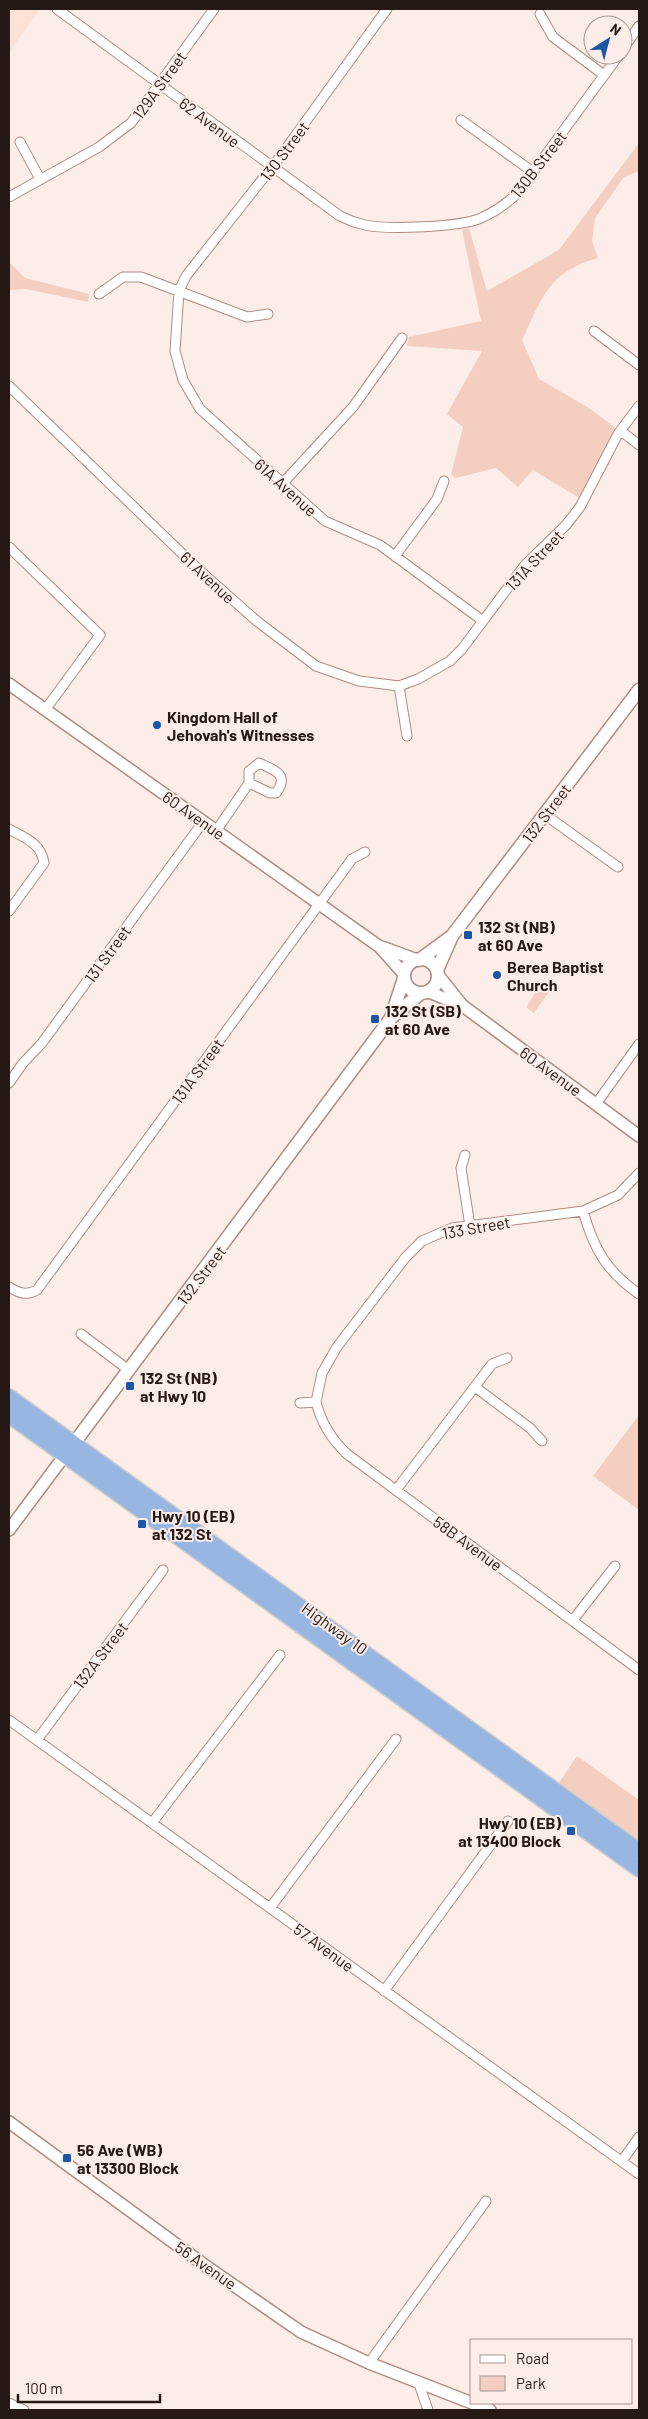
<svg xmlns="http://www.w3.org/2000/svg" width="648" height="2419" font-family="Barlow,sans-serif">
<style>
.built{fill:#fce1d7}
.green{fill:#f4cfc1}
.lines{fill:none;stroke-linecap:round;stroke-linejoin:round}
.minor-casing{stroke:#af8c80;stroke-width:11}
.tertiary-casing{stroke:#af8c80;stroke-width:14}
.secondary-casing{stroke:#af8c80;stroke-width:15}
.trunk-casing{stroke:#cfcccc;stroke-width:18}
.minor{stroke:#fff;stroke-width:9}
.tertiary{stroke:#fff;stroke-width:11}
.secondary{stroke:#fff;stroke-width:12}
.trunk{stroke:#97b6e2;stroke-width:15}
.poi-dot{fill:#1a55a6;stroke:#fcede8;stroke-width:2}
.labels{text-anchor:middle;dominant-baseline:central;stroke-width:4;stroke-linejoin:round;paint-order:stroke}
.street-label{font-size:16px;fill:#261915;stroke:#fcede8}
.poi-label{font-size:16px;font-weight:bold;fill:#261915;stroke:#fcede8;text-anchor:start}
</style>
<rect width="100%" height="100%" fill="#fcede8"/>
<!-- built -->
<path class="built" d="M9,9h31l-31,43z"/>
<!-- green -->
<path class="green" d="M639,143v28l-15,6 -29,41 -3,23 6,17c-50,14 -55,39 -76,82l17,39 50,29 29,22 -37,69 -48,-29 -15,17 -22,-19 -40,10 -5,-3 12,-48 -16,-13 35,-63 -75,-5 2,-9 72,-16 -19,-91 7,-2 18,63 72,-41z
M9,262l16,16 64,16 -1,8 -62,-13 -17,1z
M544,980l9,6 -19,27 -8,-6z
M639,1415v95l-46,-34z
M577,1756l62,44v44l-81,-60z"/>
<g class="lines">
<defs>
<path id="minor" d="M57,9l283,207c8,4 16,7 25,9 23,5 96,2 116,-7 14,-6 25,-14 36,-24l102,-139
M387,9l-107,148 -94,119 -7,15 -4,60 8,29 17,29 125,112 55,24 103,76
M540,14l13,23 51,38
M623,49l16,-23
M461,120l72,52
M20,142l20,37
M9,197l90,-50 32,-24 83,-114
M99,294l24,-17h18l106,40 21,-3
M594,331l45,34
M9,386l190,184 59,52 58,44 43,15 40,5 19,-7 32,-18 12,-12 63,-84 41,-40 14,-18 38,-73 21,-28
M621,431l18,14
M282,484l71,-77 49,-69
M9,547l91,88 -55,75
M395,556l42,-57 7,-18
M399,686l8,50
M544,814l74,53
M9,829c16,9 32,14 35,34l-35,48
M216,831l33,-48v-12l10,-8c15,7 31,11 17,30h-6l-21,-10
M9,1083l14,-20 19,-20 161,-221
M596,1104l43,-60
M465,1155l-4,13 9,58
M583,1211c11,38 23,60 56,83
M9,1287c10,6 17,9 28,3l315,-431 13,-7
M81,1334l49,37
M475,1387l55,41 12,13
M316,1402c5,20 15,37 31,52l292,216
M300,1403l16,-1 6,-29 15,-26 68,-89 17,-17 30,-13 131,-17 35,-16 21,-22
M396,1490l96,-126 15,-6
M573,1620l42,-54
M9,1720l630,454
M37,1740l126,-170
M152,1823l128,-168
M270,1908l126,-169
M384,1991l124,-170
M622,2161l17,-24
M369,2363l117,-162
M418,2381l10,29
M9,2403l15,7"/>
<path id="tertiary" d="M9,684l371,263 24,27
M382,947l35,13
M438,975l24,30
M429,992l34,14 176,130
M9,1530l56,-75
M9,2122l194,142 98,68 68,31 121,47"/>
<path id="secondary" d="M404 976a17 17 0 1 1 34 0a17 17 0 1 1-34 0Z
M419,960l33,-24
M437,970l15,-34 187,-246
M391,1018l13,-40
M69,1450l322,-432 30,-25"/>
<path id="trunk" d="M9,1397l630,454
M9,1415l630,454"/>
</defs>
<!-- minor casing -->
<use href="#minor" class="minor-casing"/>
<!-- tertiary casing -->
<use href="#tertiary" class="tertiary-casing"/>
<!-- secondary casing -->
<use href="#secondary" class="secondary-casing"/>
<!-- trunk casing -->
<use href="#trunk" class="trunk-casing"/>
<!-- minor -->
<use href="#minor" class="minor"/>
<!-- tertiary -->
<use href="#tertiary" class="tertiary"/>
<!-- secondary -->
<use href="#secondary" class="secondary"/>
<!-- trunk -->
<use href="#trunk" class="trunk"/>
</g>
<!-- markers -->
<g class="poi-dot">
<circle cx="157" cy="725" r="5"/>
<rect x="463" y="930" width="10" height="10" rx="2.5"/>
<circle cx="497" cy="975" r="5"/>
<rect x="370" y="1014" width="10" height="10" rx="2.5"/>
<rect x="125" y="1381" width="10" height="10" rx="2.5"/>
<rect x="137" y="1519" width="10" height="10" rx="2.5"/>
<rect x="566" y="1826" width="10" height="10" rx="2.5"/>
<rect x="62" y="2153" width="10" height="10" rx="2.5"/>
</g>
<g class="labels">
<!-- street labels -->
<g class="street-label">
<text transform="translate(159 85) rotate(-54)">129A Street</text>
<text transform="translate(210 122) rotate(37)">62 Avenue</text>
<text transform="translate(284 151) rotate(-53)">130 Street</text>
<text transform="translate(538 164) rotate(-52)">130B Street</text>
<text transform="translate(286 487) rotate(42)">61A Avenue</text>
<text transform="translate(534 560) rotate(-47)">131A Street</text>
<text transform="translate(208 577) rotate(43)">61 Avenue</text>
<text transform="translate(546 813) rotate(-53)">132 Street</text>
<text transform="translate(194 815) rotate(35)">60 Avenue</text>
<text transform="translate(107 954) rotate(-54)">131 Street</text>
<text transform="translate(197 1071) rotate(-54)">131A Street</text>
<text transform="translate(551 1071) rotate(36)">60 Avenue</text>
<text transform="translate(476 1227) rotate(-10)">133 Street</text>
<text transform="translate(201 1275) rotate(-53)">132 Street</text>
<text transform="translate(468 1543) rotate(36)">58B Avenue</text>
<text transform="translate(335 1628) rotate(36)">Highway 10</text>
<text transform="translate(100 1655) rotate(-53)">132A Street</text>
<text transform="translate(324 1947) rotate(36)">57 Avenue</text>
<text transform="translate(206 2265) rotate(35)">56 Avenue</text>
</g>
<!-- poi labels -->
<g class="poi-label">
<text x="167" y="716">Kingdom Hall of<tspan x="167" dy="18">Jehovah's Witnesses</tspan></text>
<text x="478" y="926">132 St (NB)<tspan x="478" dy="18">at 60 Ave</tspan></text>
<text x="507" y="966">Berea Baptist<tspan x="507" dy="18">Church</tspan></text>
<text x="385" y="1010">132 St (SB)<tspan x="385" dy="18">at 60 Ave</tspan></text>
<text x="140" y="1377">132 St (NB)<tspan x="140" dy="18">at Hwy 10</tspan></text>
<text x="152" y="1515">Hwy 10 (EB)<tspan x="152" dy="18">at 132 St</tspan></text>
<text x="561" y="1822" text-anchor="end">Hwy 10 (EB)<tspan x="561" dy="18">at 13400 Block</tspan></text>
<text x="77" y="2149">56 Ave (WB)<tspan x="77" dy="18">at 13300 Block</tspan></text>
</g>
</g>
<!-- border -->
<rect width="648" height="2419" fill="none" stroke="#261915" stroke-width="20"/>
<!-- legend -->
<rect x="470" y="2339" width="162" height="65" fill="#fcede8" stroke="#a69894"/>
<rect x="480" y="2355" width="25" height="8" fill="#ffffff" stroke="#a69894"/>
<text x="516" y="2364" font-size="15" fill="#261915">Road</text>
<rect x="480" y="2376" width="25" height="15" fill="#f4cfc1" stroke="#a69894"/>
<text x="516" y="2389" font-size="15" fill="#261915">Park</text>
<!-- north arrow -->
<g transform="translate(608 40) rotate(36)"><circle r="24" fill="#fcede8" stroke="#a69894"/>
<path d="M0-4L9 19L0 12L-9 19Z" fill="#1a55a6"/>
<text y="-8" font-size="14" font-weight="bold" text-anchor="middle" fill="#261915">N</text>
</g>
<!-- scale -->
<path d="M18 2394v8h142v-8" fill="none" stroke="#261915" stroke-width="2.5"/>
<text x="25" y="2394" font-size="15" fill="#261915" stroke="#fcede8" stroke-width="4" paint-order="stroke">100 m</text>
</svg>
